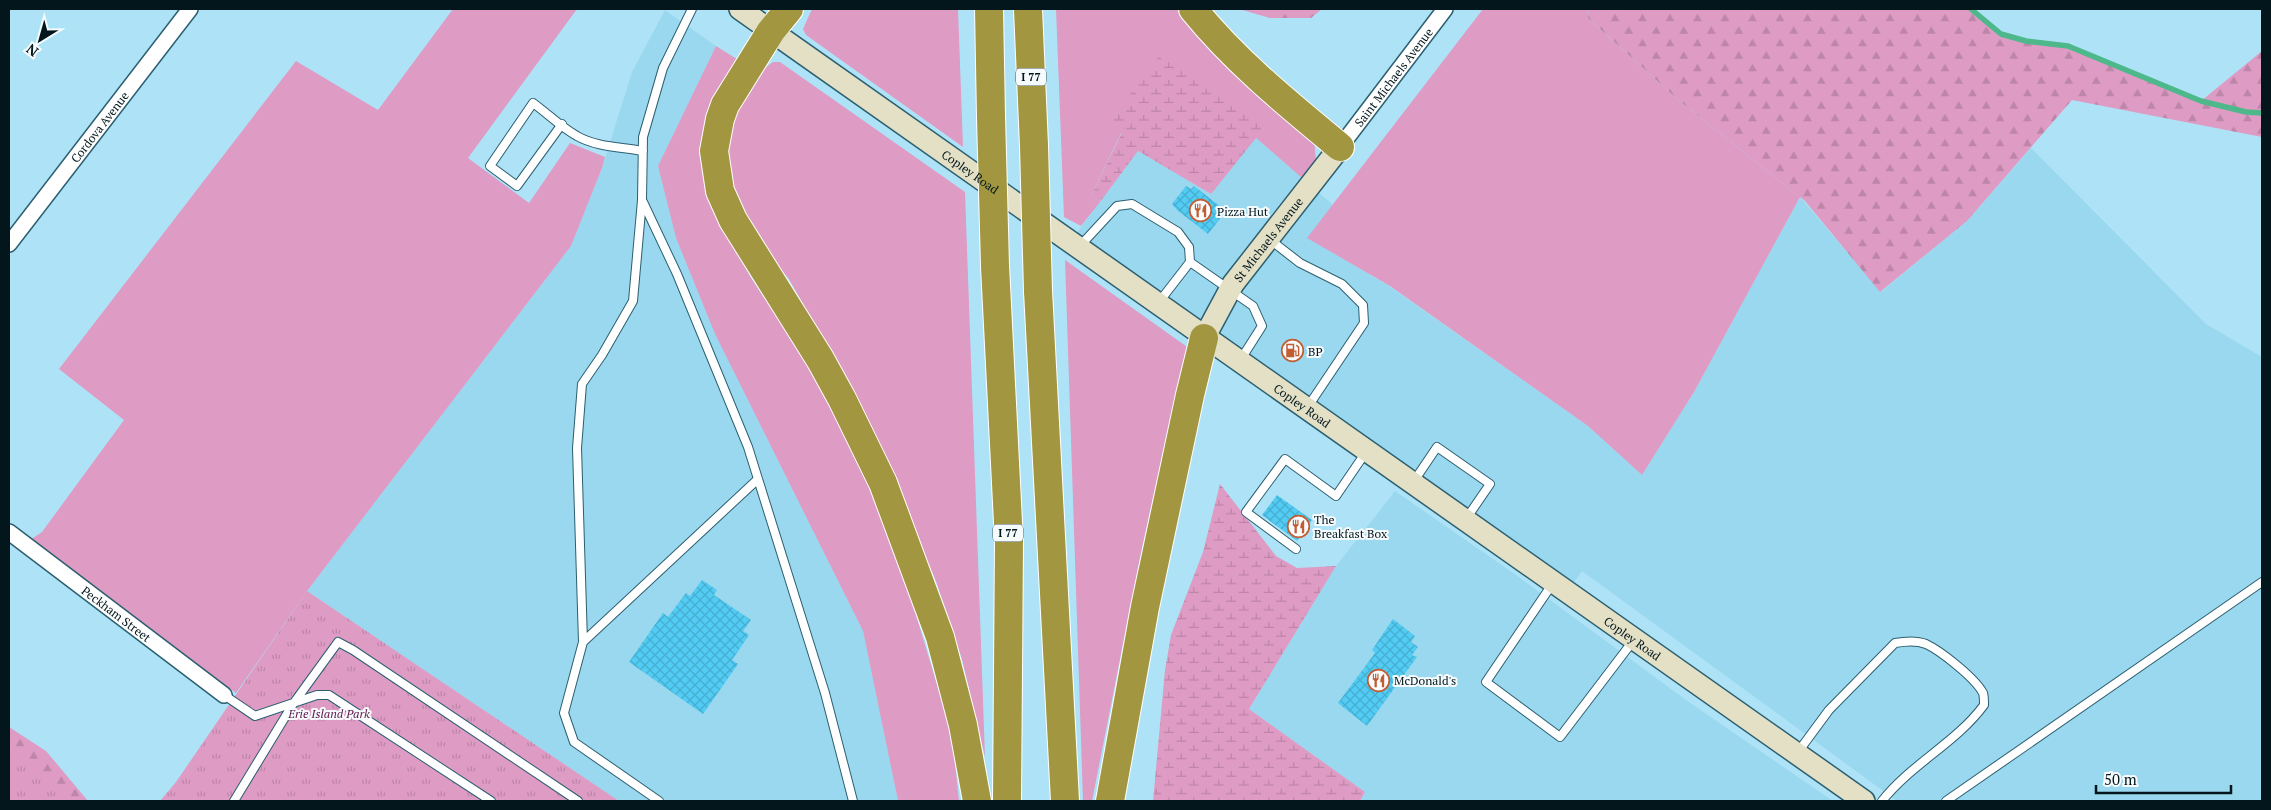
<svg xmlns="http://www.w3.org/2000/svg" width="2271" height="810" font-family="'PT Serif',serif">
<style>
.built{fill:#9ad8ef}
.green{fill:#de9bc4}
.forest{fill:url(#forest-firs)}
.wetland{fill:url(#wetland-marsh)}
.park{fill:url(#park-tufts)}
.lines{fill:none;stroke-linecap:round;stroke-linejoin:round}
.stream{stroke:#4db88a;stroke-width:5.5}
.building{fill:url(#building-cross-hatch)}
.lane-casing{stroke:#2c5f70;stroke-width:10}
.street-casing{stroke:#2c5f70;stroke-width:18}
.secondary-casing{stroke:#2c5f70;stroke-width:24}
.highway-casing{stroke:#fff;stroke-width:30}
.lane{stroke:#fff;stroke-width:8}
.street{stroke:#fff;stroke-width:15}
.secondary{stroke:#e3e0c6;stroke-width:21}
.highway{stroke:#a29740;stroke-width:28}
.highway-bridge-casing{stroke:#fff;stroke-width:30;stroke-linecap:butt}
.highway-bridge{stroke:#a29740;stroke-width:28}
.labels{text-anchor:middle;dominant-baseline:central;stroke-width:4;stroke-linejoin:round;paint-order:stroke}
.shield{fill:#f6fbfd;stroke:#4b5b60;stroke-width:1}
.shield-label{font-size:11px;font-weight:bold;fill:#02161c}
.street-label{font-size:12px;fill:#02161c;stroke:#f6fbfd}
.poi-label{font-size:12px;fill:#02161c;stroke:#f6fbfd;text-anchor:start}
.park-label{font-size:12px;font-style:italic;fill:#5e1548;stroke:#f6fbfd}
</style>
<defs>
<pattern id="forest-firs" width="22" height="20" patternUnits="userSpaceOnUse" patternTransform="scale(1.25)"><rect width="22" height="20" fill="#de9bc4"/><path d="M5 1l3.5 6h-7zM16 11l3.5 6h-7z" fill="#bd85a8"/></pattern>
<pattern id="wetland-marsh" width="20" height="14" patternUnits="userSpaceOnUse" patternTransform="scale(1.25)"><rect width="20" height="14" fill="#de9bc4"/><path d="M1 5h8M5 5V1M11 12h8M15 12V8" fill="none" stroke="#bd85a8"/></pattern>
<pattern id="park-tufts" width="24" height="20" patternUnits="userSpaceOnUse" patternTransform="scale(1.25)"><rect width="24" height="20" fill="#de9bc4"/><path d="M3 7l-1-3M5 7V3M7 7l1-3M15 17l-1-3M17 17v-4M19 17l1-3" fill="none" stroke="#bd85a8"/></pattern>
<pattern id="building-cross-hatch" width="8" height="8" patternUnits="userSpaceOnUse" patternTransform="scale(1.25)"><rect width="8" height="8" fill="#52ccf3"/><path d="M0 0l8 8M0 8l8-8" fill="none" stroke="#46aed0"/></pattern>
</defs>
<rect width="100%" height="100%" fill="#aee3f7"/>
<!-- built -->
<path class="built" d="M665,10l51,36 -58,120 18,72 39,96 148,297 35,170h-279l-312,-210 264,-345 31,-78 30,-96z
M1255,137l78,68 -25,33 81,48 199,140 54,49 52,-83 106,-195 81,95 86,-71 64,-73 175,176 56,33v444h-365l-315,-230 -12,17 -494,-354 62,-83 73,43z
M1395,491l124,86 167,123 147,101h-473l5,-9 -116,-83 87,-143z"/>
<!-- green -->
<path class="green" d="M453,9h124l-109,149 61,45 41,-60 35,14 -3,11 -31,78 -264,345 -71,102 -206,-153 12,-8 82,-112 -65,-51 237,-308 82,49z
M812,9h146l5,138 -157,-112 -3,-6z
M1056,9h127l131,129 2,24 -14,16 -47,-41 9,-9 -143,5 -30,63 9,6 -19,24 -17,-9z
M1483,9h106l-1,9 89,81 123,98 -106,195 -52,83 -54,-49 -198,-140 -83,-48z
M716,46l24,15 -38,100 10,48 38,67 60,93 46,83 30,64 66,218 7,67h-61l-35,-170 -148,-297 -39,-96 -18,-72z
M773,62h7l185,130 20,565 -23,-98 -26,-78 -79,-180 -68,-122 -30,-35 -27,-50 -5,-54 9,-30 25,-39z
M1065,260l125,89 -12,36 -37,168 -49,248h-9z"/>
<!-- forest -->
<path class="forest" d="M1239,9h83l-11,9h-41z
M1589,9h382l30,25 25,7 42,5 133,55 61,-50v86l-190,-37 -105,121 -87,71 -75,-91 -128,-102 -89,-81z
M9,727l37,24 42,50h-79z"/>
<!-- wetland -->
<path class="wetland" d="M1163,51l101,77 -53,66 -73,-43 -38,51 -9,-6 30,-62 -13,-11z
M1220,484l56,72 21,12 39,-2 -87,143 116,83 -5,9h-207l12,-131 6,-35 32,-83z"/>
<!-- park -->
<path class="park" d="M307,591l312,210h-459l16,-19z
M9,750l68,51h-68z"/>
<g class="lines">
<!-- stream -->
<path class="stream" d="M1971,9l30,25 25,7 42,5 133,55 45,11 16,1"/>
</g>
<!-- building -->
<path class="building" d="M1186,186l5,3 3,-3 32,25 -18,23 -31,-24 -5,-6z
M1277,495l35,25 -15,21 -35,-26z
M702,580l15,10 -3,5 37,25 -8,11 6,4 -17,25 6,4 -35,50 -74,-52 34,-49 5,4 18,-24 4,3z
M1393,619l22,17 -4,6 7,5 -6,8 5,2 -50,69 -29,-23 37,-50 -3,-3z"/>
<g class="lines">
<defs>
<path id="lane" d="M562,124l-45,62 -27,-20 43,-63c14,10 29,25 44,33 19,11 45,11 66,15
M643,202l34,72 71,173 77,246 28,108
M1269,239l31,24 42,21 21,21 1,18 -57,85
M1079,247l38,-41 15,-2 46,28 11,15 1,15 63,44 9,20 -21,33
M1159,302l31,-40
M1414,481l23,-34 53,37 -24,35
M1296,549l-50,-37 39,-53 51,37 30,-44
M1553,583l-67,99 74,55 73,-96
M583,642l175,-163
M224,695l31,21 62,-21h12l162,106
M1798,752l31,-42 66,-67c11,-2 21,-3 31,1 15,7 49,34 57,49 1,3 1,8 1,12 -28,38 -73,59 -102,96
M234,801l59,-97 45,-62 15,8 225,151
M659,801l-85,-59 -10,-29 19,-71 -6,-194 5,-64 20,-29 31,-54 9,-101 1,-63 20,-69 29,-59
M1946,801l316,-219"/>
<g id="street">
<path id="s1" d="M1340,147l105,-138"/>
<path id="s2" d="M9,244l181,-235"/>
<path id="s3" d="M9,532l215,163"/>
</g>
<g id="secondary">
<path id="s4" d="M740,9l1124,792"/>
<path id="s5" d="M1204,338l29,-54 107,-137"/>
</g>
<path id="highway" d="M789,9l-18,22 -46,74 -5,14 -6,32 6,40 13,29 87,139 22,40 41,84 57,154 23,88 14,76
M989,9l2,108
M1028,9l6,137
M1193,9c43,53 95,95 147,138
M995,266l14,276 -2,259
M1038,291l27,510
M1110,801l35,-194 45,-212 14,-57"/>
</defs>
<!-- lane casing -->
<use href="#lane" class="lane-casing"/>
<!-- street casing -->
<use href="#street" class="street-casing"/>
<!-- secondary casing -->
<use href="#secondary" class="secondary-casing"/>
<!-- highway casing -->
<use href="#highway" class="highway-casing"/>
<!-- lane -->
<use href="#lane" class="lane"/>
<!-- street -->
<use href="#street" class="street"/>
<!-- secondary -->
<use href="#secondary" class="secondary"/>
<!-- highway -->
<use href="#highway" class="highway"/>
<defs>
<path id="highway-bridge" d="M991,117l4,149
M1034,146l4,145"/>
</defs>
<!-- highway-bridge casing -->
<use href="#highway-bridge" class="highway-bridge-casing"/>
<!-- highway-bridge -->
<use href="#highway-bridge" class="highway-bridge"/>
</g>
<!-- icons -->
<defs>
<symbol id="restaurant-ring" viewBox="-11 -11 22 22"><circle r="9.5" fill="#f6fbfd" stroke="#c35c30" stroke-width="1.5"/><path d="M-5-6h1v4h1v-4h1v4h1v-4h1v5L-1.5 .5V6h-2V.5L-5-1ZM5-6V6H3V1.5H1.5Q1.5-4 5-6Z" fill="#c35c30"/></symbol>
<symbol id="fuel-ring" viewBox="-11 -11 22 22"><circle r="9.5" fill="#f6fbfd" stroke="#c35c30" stroke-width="1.5"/><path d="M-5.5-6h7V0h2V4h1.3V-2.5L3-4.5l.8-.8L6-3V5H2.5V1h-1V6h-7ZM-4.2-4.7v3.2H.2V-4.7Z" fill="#c35c30"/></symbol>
</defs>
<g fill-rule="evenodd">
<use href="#restaurant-ring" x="1188" y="198" width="25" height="25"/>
<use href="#fuel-ring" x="1280" y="338" width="25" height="25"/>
<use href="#restaurant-ring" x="1286" y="514" width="25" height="25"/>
<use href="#restaurant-ring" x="1366" y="668" width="25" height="25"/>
</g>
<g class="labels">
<!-- shield labels -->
<g class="shield">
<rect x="1016" y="68.5" width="30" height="17" rx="4"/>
<rect x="993" y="524.5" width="30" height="17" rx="4"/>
</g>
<g class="shield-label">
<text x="1031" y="77">I 77</text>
<text x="1008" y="533">I 77</text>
</g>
<!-- street labels -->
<g class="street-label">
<text stroke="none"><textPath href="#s1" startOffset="88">Saint Michaels Avenue</textPath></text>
<text stroke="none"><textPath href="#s2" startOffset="148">Cordova Avenue</textPath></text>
<text stroke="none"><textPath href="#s4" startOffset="282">Copley Road</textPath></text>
<text stroke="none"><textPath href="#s5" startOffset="118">St Michaels Avenue</textPath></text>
<text stroke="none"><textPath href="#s4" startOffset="688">Copley Road</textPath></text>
<text stroke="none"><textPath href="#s3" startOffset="135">Peckham Street</textPath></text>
<text stroke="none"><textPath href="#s4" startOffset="1092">Copley Road</textPath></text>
</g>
<!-- poi labels -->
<g class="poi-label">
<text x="1217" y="211">Pizza Hut</text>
<text x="1308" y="351">BP</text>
<text x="1314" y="519">The<tspan x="1314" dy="14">Breakfast Box</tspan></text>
<text x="1394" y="680">McDonald's</text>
</g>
<!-- park labels -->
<g class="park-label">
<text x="329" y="713">Erie Island Park</text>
</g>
</g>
<!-- border -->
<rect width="2271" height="810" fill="none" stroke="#02161c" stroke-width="20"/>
<!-- north arrow -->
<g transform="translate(40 40) rotate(217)" stroke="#f6fbfd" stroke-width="4" paint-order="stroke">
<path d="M0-4L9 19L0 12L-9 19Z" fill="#02161c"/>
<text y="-8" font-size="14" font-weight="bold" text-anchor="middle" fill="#02161c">N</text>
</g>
<!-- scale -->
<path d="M2096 785v8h135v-8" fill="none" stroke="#02161c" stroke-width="2.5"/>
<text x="2104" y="785" font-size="15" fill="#02161c" stroke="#f6fbfd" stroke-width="4" paint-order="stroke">50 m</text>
</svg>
